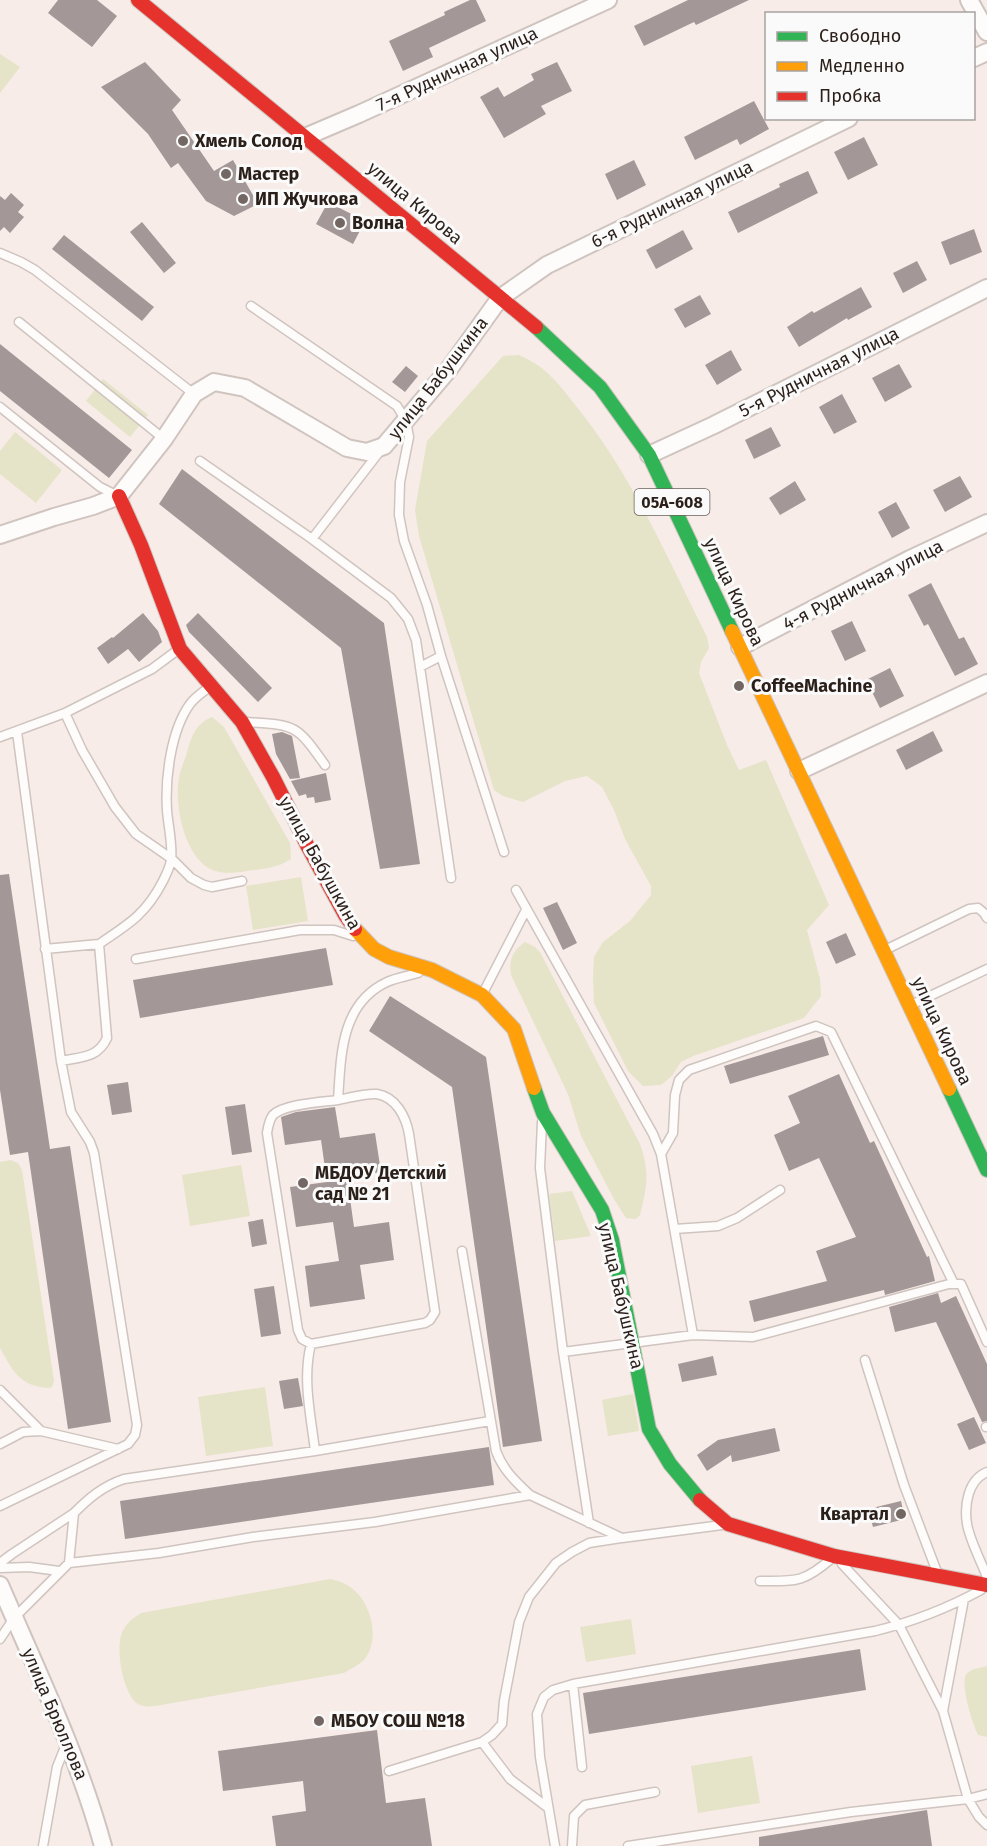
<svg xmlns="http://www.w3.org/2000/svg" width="987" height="1846" font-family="'Fira Sans',sans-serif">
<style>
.green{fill:#e5e3c8}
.building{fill:#a49798}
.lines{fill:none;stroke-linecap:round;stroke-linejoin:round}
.lane-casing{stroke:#cfc4bf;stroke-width:11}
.street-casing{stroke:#cfc4bf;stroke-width:20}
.fast-casing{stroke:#cfc4bf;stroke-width:16}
.slow-casing{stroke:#cfc4bf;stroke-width:16}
.jam-casing{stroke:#cfc4bf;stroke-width:16}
.lane{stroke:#fefcfb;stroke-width:8}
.street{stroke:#fefcfb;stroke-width:16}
.fast{stroke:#30b455;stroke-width:14}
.slow{stroke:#ff9f0a;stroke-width:14}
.jam{stroke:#e5322d;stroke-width:14}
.poi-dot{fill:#726762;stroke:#fafafa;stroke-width:2}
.labels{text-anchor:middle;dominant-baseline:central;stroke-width:6;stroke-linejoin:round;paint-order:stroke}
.shield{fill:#fafafa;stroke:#69615d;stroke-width:1.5}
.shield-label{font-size:16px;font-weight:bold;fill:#2b1f1a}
.street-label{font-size:18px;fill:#2b1f1a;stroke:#fafafa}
.poi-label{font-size:18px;font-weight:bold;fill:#2b1f1a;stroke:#fafafa;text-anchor:start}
</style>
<rect width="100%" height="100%" fill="#f7ece7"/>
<!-- green -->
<path class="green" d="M0,54l20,13 -20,26z
M519,355c29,13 38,27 57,51 56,69 91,151 131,231l2,11 -8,14 -2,11 28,72 12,25 27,-10 63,145 -22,25 13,49 1,17 -17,22 -111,38 -12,6 -9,14 -11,9 -18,1 -15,-15 -34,-68 -1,-25 1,-21 9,-15 27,-21 21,-26v-9l-26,-47 -11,-29 -12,-23 -15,-11 -22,5 -42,21 -20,-6 -9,-6 -75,-254 -4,-26 12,-69 76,-85z
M103,379l45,36 -18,22 -44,-36z
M15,432l47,38 -26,33 -36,-29v-23z
M212,717l12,10 66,116 1,16c-13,9 -29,10 -44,12 -14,2 -28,4 -40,-4 -23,-15 -33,-63 -28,-89 1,-7 4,-14 7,-22 5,-17 8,-32 26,-39z
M301,877l7,44 -55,9 -7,-44z
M525,942l10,5 5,5 100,192c10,29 7,42 0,71l-4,4 -10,-1 -12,-19 -33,-63 -13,-42 -57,-119c-2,-15 1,-24 14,-33z
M11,1160l7,3 4,7 32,211 -2,6 -3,1c-30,-2 -36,-17 -49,-40v-186z
M241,1165l9,51 -60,10 -8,-51z
M572,1191l19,45 -36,5 -6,-47z
M265,1387l8,59 -67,10 -8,-59z
M633,1394l6,37 -31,5 -6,-36z
M330,1579c10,2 18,5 25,12 17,15 25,50 9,69 -5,5 -14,9 -20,13l-183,32c-7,1 -16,3 -23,-1 -15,-10 -23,-55 -16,-71 4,-10 10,-14 19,-20z
M631,1619l5,35 -50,8 -6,-35z
M987,1666v71l-9,-2c-5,-10 -18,-50 -12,-60 3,-6 14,-7 21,-9z
M752,1756l8,47 -62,10 -7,-47z"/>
<!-- building -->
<path class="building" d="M58,0h39l20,16 -25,31 -44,-34z
M470,0h6l10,21 -57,27 4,9 -30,14 -14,-30 56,-26 -1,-3z
M688,0h61l-53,25 -2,-3 -50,24 -10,-20z
M145,62l36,38 -9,10 42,61 19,-11 25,44 -24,12 -28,-15 -28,-38 -7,5 -23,-34 -47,-47z
M557,62l15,29 -31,15 5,8 -42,24 -24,-41 18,-10 6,10 30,-17 -3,-6z
M754,101l15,28 -29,16 -3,-6 -42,21 -11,-23z
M864,137l14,28 -30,15 -14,-28z
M634,160l12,25 -29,15 -12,-26z
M808,171l10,22 -80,40 -10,-21 52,-25 -1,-3z
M11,193l13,12 -6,7 6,5 -14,16 -6,-6 -4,4v-35l5,4z
M328,202l37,19 -12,23 -37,-20z
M142,222l34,41 -12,10 -34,-41z
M974,229l8,23 -32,13 -9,-23z
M683,230l10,19 -37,20 -10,-19z
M64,235l90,72 -12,14 -90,-72z
M917,261l10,19 -24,13 -10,-20z
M861,287l11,20 -24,13 -1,-2 -48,29 -12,-20 25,-16 2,2z
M700,295l11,19 -26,14 -11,-19z
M0,344l132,106 -23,28 -109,-87z
M731,350l11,20 -25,15 -12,-20z
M899,364l13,23 -27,15 -13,-24z
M406,366l12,10 -13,16 -13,-10z
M842,394l15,28 -23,12 -15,-27z
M771,427l10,19 -27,13 -9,-19z
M182,469l202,154 36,241 -40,5 -39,-221 -182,-144z
M960,476l12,21 -27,15 -12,-22z
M795,481l11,19 -26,15 -11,-17z
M896,502l14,26 -18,10 -14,-26z
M931,583l28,56 5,-2 14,27 -23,12 -27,-52 -4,2 -16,-31z
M143,613l15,18 4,11 -23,20 -11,-13 -20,15 -11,-16 15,-11 1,1z
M198,613l74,75 -14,14 -69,-70 -3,-7z
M852,621l14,30 -21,10 -14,-30z
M890,668l14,28 -24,12 -14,-28z
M933,731l10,20 -37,19 -10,-20z
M282,732l10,4 8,42 -10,1 -14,-25 -4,-20z
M326,773l5,27 -16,3 -1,-6 -7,1 -1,-4 -7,2 -8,-15z
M9,874l41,275 20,-3 41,276 -43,7 -40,-277 -18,3 -10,-65v-215z
M557,902l20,41 -14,7 -20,-42z
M846,933l10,22 -20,9 -10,-22z
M326,948l7,37 -193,33 -7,-38z
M390,996l96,61 56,384 -39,6 -51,-360 -83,-56z
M823,1036l6,19 -99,29 -6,-18z
M839,1074l31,69 4,-2 53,116 2,-1 6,25 -50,14 -1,-5 -130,32 -5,-21 78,-20 -11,-30 40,-14 -37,-79 -30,13 -15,-36 26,-12 -12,-27z
M128,1082l4,30 -20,3 -5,-30z
M245,1104l7,48 -20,3 -7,-48z
M335,1107l5,31 35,-5 6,39 -34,5 7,50 35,-5 5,38 -34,5 5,34 -55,8 -5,-41 34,-5 -6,-39 -37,5 -6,-40 37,-5 -6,-42 -36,5 -4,-28 15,-5z
M263,1219l4,25 -15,3 -4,-25z
M274,1286l7,48 -20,3 -7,-48z
M938,1293l3,10 15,-7 31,68v57l-5,1 -46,-100 -41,10 -6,-25z
M713,1356l4,19 -35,7 -4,-18z
M298,1378l5,28 -19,3 -5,-28z
M974,1417l12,26 -17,7 -12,-26z
M775,1428l5,23 -48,11 -1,-7 -24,16 -10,-16 21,-15z
M489,1447l5,38 -369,54 -5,-38z
M901,1501l4,18 -32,8 -5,-18z
M860,1649l6,41 -277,44 -6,-41z
M377,1730l9,73 39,-5 7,48h-156l-4,-30 34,-5 -3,-30 -80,10 -5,-40z
M927,1810l5,36h-173v-9z"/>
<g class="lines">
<defs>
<path id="lane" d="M0,253l21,9 14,8 159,124
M251,306l146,100 9,15 3,16 -9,45 -1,33 5,26 23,64 14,51 -21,11
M19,322l145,117
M0,407l100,80 18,9
M200,461l112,78 79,59 17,21 8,21 35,238
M312,539l68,-88
M441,656l63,196
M65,713l17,37 33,57 21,27 36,25 19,19 13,7 8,2 30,-6
M246,722c50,3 50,2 79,43
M0,737l65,-24 87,-44 27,-20
M516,890l137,244 8,20 32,181
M45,949l54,-5
M887,949l82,-40 9,-1 6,5 3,5
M136,959l164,-29h34l19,6
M482,995l44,-85
M911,1005l76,-36
M61,1061c20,-4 37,-3 46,-23l-8,-94c30,-20 47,-30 64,-63 3,-6 7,-14 8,-21 2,-15 -3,-35 -4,-50 -2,-32 4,-80 23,-106 5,-7 14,-13 21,-18
M338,1100c11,-2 27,-7 39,-6 19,3 29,23 32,40l26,178 -5,8 -5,3 -114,21 -9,-5 -4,-9 -31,-197c1,-6 2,-13 6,-18 11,-11 49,-13 65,-15 3,-43 2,-96 49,-118 9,-4 21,-6 31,-9
M542,1122l-2,46 23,184 26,171
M661,1154l12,-21 2,-38 4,-15 10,-10 127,-44 15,6 123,252
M675,1229l43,-3 19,-8 43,-28
M462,1251l34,200c7,19 19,30 34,44
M311,1344c-9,35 0,72 4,107
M563,1352l130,-17 60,2 196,-53h12l26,58
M865,1360l39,125 33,87
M0,1390l41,41 77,18
M986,1427h1
M0,1444l23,-12 18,-1
M987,1472c-19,8 -23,33 -20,52 3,17 14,37 20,53
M0,1506l128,-62 7,-9 2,-10 -43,-272 -4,-11 -19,-30 -10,-51 -44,-329
M0,1563l12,-9 62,-41
M69,1563l5,-50c15,-15 29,-27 50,-34l191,-28 175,-30
M842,1564l57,61 44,86
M0,1568l29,-1 30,4
M760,1581c36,0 43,2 71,-22
M964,1599l-21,112 25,88 11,18 8,8
M0,1639l14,-21 55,-55 90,-10 94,-16 122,-15 155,-27 92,43 100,-13
M573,1684l9,83
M482,1742l28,37 37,28
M389,1771l93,-29 10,-7 10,-11 2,-23 15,-79 10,-25 27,-34 16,-11 17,-9 32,-5
M43,1846l14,-79 10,-25
M555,1846l-15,-89 -3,-43 7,-17 9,-7 20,-6 302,-53c37,-9 73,-23 106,-41
M572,1846l2,-30 11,-11 70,-13
M628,1846l223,-34 117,-13 19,-5"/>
<path id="street" d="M969,0l18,32
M974,58l13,-6
M305,137l54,-23 249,-114
M649,455l65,-30 273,-137
M0,535l54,-18 39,-11 26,-10 45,-57 30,-45 20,-12 31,6 102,60 20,4 17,-6 65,-77 51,-71 47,-33 302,-147
M740,647l170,-88 77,-36
M799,771l188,-88
M0,1585c37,86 78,170 103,261"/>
<path id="fast" d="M536,327l64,60 49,68 83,176
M534,1088l9,25 59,97 10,30 37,189 21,35 30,36
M949,1089l38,81"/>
<path id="slow" d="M732,631l217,458
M355,929l19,20 15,8 43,13 50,25 32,34 20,59"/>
<path id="jam" d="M138,0l398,327
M119,496l22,49 39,104 62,73 31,55 35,70 37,68 10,14
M700,1500l28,24 106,32 153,29"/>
</defs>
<!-- lane casing -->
<use href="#lane" class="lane-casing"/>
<!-- street casing -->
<use href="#street" class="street-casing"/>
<!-- fast casing -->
<use href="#fast" class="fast-casing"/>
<!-- slow casing -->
<use href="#slow" class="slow-casing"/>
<!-- jam casing -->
<use href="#jam" class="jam-casing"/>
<!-- lane -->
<use href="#lane" class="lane"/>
<!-- street -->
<use href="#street" class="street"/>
<!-- fast -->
<use href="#fast" class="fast"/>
<!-- slow -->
<use href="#slow" class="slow"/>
<!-- jam -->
<use href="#jam" class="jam"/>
</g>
<!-- markers -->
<g class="poi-dot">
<circle cx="183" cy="141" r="6"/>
<circle cx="226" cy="174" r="6"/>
<circle cx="243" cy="199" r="6"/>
<circle cx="340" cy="223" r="6"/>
<circle cx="739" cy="686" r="6"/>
<circle cx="303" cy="1183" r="6"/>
<circle cx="901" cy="1514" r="6"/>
<circle cx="319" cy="1721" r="6"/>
</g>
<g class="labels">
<!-- shield labels -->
<rect class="shield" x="634.5" y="489" width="75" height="26" rx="4.5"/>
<g class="shield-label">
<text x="672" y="502">05А-608</text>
</g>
<!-- street labels -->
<g class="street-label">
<text transform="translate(457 69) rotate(-25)">7-я Рудничная улица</text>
<text transform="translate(415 203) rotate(40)">улица Кирова</text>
<text transform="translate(672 204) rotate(-26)">6-я Рудничная улица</text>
<text transform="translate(819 372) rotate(-27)">5-я Рудничная улица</text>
<text transform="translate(438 378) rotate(-52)">улица Бабушкина</text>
<text transform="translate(863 585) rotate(-27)">4-я Рудничная улица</text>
<text transform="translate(734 592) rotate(65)">улица Кирова</text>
<text transform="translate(320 863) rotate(61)">улица Бабушкина</text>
<text transform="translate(942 1031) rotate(65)">улица Кирова</text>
<text transform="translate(621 1296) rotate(77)">улица Бабушкина</text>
<text transform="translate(55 1714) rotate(67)">улица Брюллова</text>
</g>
<!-- poi labels -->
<g class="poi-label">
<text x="195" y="141">Хмель Солод</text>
<text x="238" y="174">Мастер</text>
<text x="255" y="199">ИП Жучкова</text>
<text x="352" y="223">Волна</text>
<text x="751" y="686">CoffeeMachine</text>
<text x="315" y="1173">МБДОУ Детский<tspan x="315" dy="21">сад № 21</tspan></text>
<text x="889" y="1514" text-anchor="end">Квартал</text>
<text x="331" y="1721">МБОУ СОШ №18</text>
</g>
</g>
<!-- legend -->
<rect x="765" y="12" width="210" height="108" fill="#fafafa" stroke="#a7a2a0" stroke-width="1.5"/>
<rect x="777" y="32" width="30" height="9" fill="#30b455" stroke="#a7a2a0" stroke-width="1.5"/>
<text x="819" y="42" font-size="18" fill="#2b1f1a">Свободно</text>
<rect x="777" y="62" width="30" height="9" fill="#ff9f0a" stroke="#a7a2a0" stroke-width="1.5"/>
<text x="819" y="72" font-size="18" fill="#2b1f1a">Медленно</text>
<rect x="777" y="92" width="30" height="9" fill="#e5322d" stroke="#a7a2a0" stroke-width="1.5"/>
<text x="819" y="102" font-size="18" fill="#2b1f1a">Пробка</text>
</svg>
